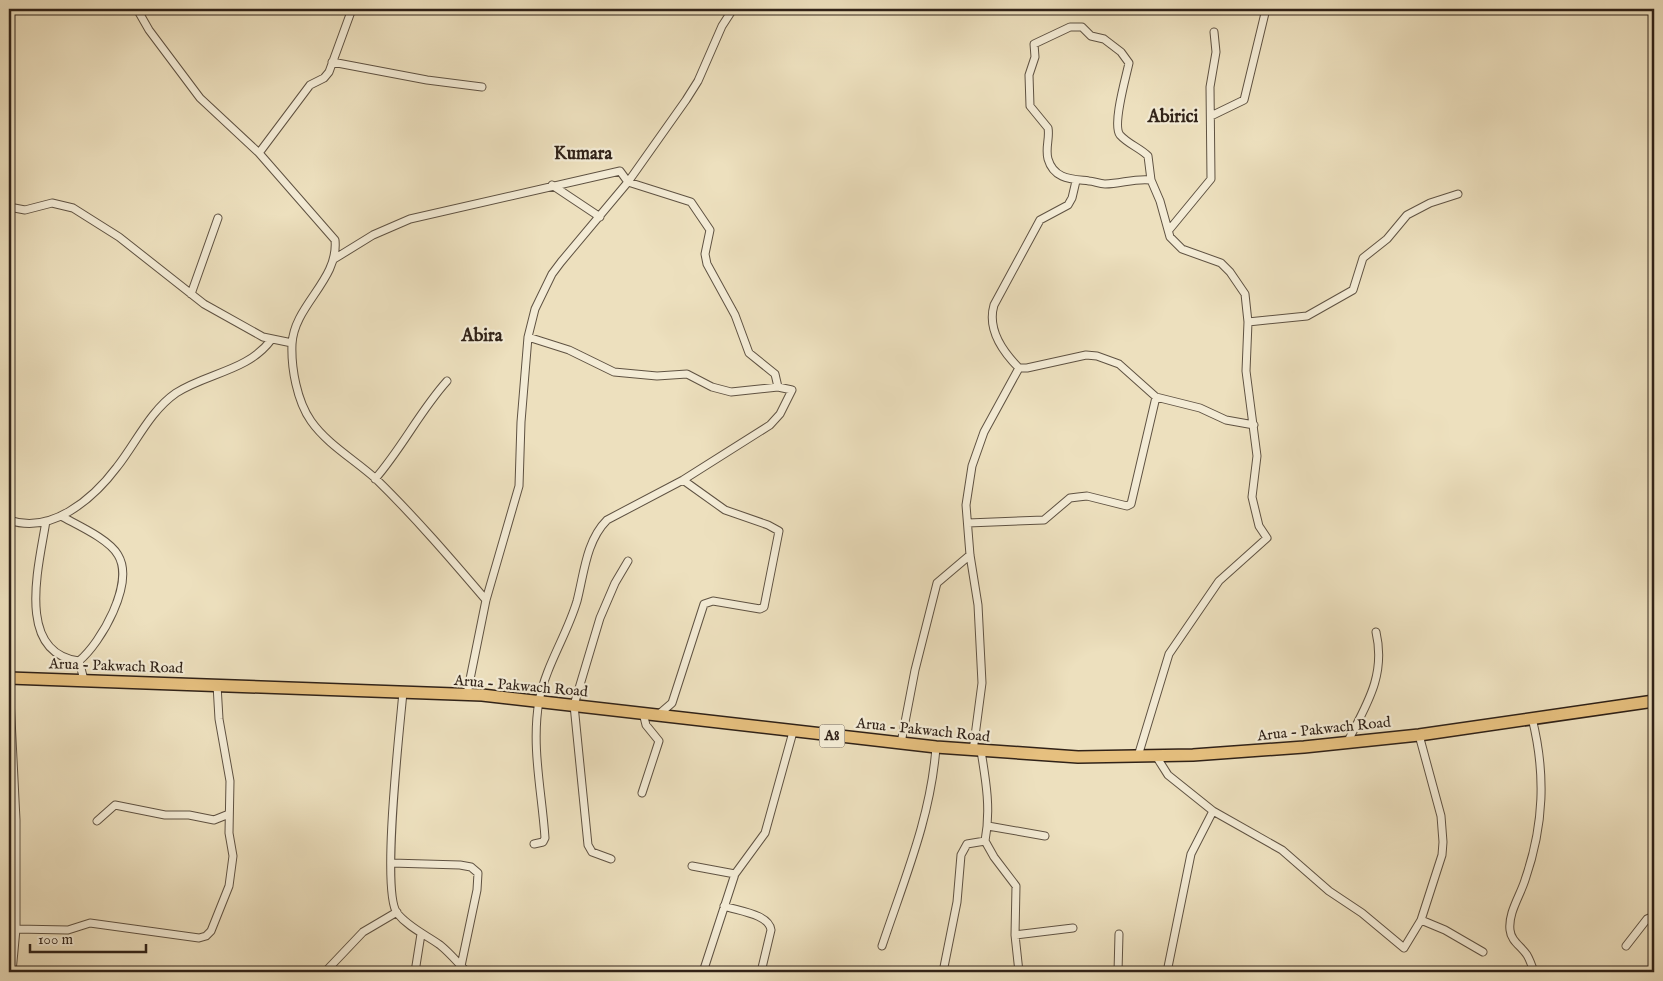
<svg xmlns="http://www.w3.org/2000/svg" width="1663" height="981" font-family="'IM FELL English',serif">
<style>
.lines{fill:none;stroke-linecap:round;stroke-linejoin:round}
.minor-casing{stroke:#5f5242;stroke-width:9}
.primary-casing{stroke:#302218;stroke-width:14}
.minor{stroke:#f3ebd5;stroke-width:7}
.primary{stroke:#e6c07f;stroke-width:11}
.labels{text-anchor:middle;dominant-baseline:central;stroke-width:4.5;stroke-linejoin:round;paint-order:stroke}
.shield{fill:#f3ebd5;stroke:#6a5e51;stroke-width:1}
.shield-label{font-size:14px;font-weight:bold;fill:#302218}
.street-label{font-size:15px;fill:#302218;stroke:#f3ebd5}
.quarter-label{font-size:18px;font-weight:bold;fill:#302218;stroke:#f3ebd5}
</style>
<rect width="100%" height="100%" fill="#ede0be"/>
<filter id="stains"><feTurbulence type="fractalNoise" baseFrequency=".004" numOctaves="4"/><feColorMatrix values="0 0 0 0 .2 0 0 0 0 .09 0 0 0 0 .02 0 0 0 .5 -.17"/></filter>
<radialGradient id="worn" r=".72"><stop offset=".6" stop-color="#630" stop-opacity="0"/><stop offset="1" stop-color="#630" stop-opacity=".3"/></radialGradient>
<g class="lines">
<defs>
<path id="minor" d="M137,9l12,21 51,68 59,55 76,87c4,40 -41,65 -43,104 -1,24 5,57 19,77 16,23 44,39 65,58 39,38 75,80 110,121
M332,62l95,18 55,7
M1211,116l33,-16 22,-91
M259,153l51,-68 14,-7 5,-6 23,-63
M1076,181l-4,17 -4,7 -28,15 -46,85c-7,24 8,46 25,63h8l59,-13 11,1 22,8 37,33 44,11 26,12 28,5
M552,185l48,32
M9,207l16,3 27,-7 21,5 46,29 85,67 59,33 29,6
M1169,230l42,-51 -1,-92 6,-35 -2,-20
M334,259l39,-24 37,-16 210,-48 8,11 63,20 19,28 -5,24 2,10 28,51 14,38 26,21 3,13
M191,294l27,-76
M1248,322l59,-6 46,-26 10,-32 24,-19 20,-24 23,-12 28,-9
M528,337l41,13 45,22 43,4 30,-2 25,13 19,5 47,-5 14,3 -12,24 -10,11 -87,55 -76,40c-21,21 -23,54 -30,81 -10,34 -31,64 -38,100 -8,46 3,91 6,137l-2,4 -9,2
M375,479c27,-31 45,-68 72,-98
M61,516c16,9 48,23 57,39 17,28 -17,88 -39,106
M9,520c42,15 84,-21 108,-53 19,-24 33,-56 59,-74 31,-20 72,-22 95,-53
M46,521c-7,44 -31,132 33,140l5,19
M968,523l76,-3 26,-22 8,-1 9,-1 40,10 4,-2 25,-107
M9,678l7,142v109l-4,43
M403,692c-3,35 -22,199 -6,221 11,14 29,22 43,32 10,8 18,18 27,27
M467,694l19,-94 33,-114 2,-64 7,-85 7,-28 17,-35 9,-12 67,-80 58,-82 12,-19 24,-55 11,-17
M658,715l14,-12 32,-99 9,-3 47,8 4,-2 15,-76 -11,-6 -43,-15 -42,-30
M1532,718c14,56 12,107 -7,162 -5,16 -17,33 -15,50 1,11 11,16 17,25 3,5 5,11 7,17
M1348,741c19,-37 38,-66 28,-109
M901,743l14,-73 22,-87 33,-28
M973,751l9,-68 -4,-78 -8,-50 -4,-50 6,-39 12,-34 35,-64
M1138,756l31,-102 50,-73 48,-43 -8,-12 -7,-29 5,-41 -11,-85 2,-49 -3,-28 -15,-22 -9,-9 -39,-14 -12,-12 -10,-36 -9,-21 -3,-24c-8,-8 -20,-12 -28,-21 -8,-10 6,-58 9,-72l-8,-11 -17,-13 -13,-3 -9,-9h-12l-36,17 1,13 -6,18 1,31 18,22c2,10 -3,20 0,31 6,21 25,20 41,22 5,0 10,3 16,3 16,0 29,-6 46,-4
M1156,756l12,19 45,36 -22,43 -24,118
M642,793l17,-52 -13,-16 -3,-12
M1213,811l69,39 47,41 33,22 42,35 17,-28 21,-65 1,-13 -2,-26 -22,-81
M97,821l18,-16 50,10h24l25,5 15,-6
M988,826l57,10
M985,841l9,16 22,29 -1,49 4,37
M611,859l-19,-7 -4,-7 -14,-140 26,-87 15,-35 13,-22
M391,863l69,2 11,2 7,6 -1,17 -16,76
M692,866l43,8
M724,906c14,5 45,8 47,24l-10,42
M1421,920l24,10 38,22
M16,929l52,1 22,-7 109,15 7,-2 5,-5 18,-45 4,-30 -4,-23 1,-52 -11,-62 -2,-34
M1015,935l58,-7
M882,946c22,-66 49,-129 54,-199
M1626,946l21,-27 7,-3
M296,972h9
M325,972l38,-40 34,-20
M415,972l6,-38
M703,972l32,-98 30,-41 28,-101
M943,972l14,-70 4,-47 6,-11 18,-3c6,-31 1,-60 -4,-90
M1118,972l1,-38"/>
<path id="primary" d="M9,678l473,17 454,52 142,10 115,-2 111,-8 115,-12 235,-34"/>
</defs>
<!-- minor casing -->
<use href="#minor" class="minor-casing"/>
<!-- primary casing -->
<use href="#primary" class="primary-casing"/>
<!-- minor -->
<use href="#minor" class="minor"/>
<!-- primary -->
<use href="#primary" class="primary"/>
</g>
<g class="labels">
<!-- shield labels -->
<rect class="shield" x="819.5" y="724.5" width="25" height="23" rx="4"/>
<g class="shield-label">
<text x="832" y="736">A8</text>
</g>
<!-- street labels -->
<g class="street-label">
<text transform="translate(116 666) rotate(2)">Arua - Pakwach Road</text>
<text transform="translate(521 686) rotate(5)">Arua - Pakwach Road</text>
<text transform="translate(1324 729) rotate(-6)">Arua - Pakwach Road</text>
<text transform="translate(923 730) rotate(6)">Arua - Pakwach Road</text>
</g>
<!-- quarter labels -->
<g class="quarter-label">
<text x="1173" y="117">Abirici</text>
<text x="583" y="154">Kumara</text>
<text x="482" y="336">Abira</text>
</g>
</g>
<!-- margin -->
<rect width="1663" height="981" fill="none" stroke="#ede0be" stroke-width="30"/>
<rect x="10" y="10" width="1643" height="961" fill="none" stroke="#302218" stroke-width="2.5"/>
<rect x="15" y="15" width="1633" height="951" fill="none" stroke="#302218"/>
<!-- scale -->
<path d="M30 944v8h116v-8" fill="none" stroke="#302218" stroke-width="2.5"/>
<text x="38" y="944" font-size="15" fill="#302218" stroke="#f3ebd5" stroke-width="4" paint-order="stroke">100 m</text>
<rect width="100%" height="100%" filter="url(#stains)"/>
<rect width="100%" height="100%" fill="url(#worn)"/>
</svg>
